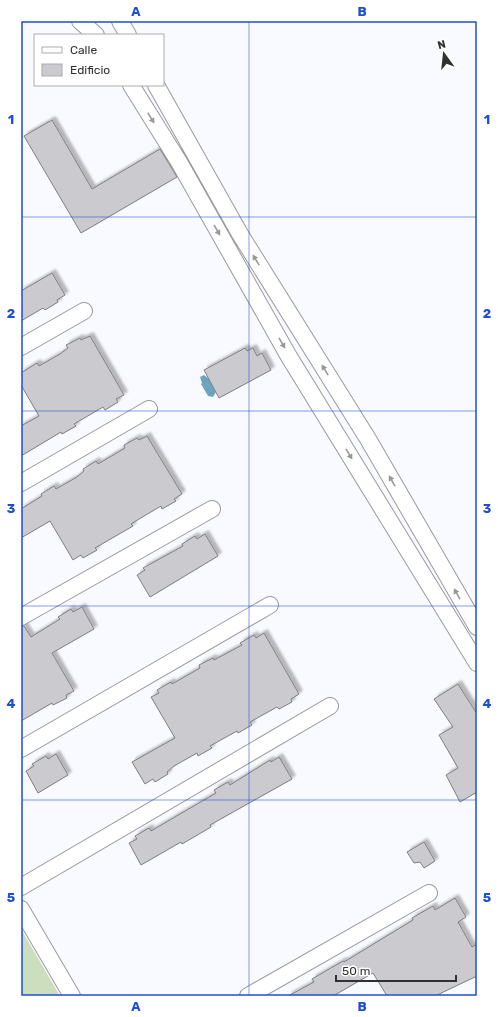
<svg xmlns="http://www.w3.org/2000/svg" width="498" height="1017" font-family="Rubik,sans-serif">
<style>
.green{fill:#cddebe}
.water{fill:#6ca3be}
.building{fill:#cbcacf;stroke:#7f7e82;filter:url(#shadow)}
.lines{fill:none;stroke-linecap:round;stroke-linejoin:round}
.minor-casing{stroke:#999a9f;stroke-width:18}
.minor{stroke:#fff;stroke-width:16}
.oneway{fill:#979898}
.grid{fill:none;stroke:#1d4ed8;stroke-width:1;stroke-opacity:0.55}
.neatline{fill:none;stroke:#1d4ed8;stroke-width:1.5}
.grid-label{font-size:13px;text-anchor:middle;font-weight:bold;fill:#1d4ed8}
</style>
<defs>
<filter id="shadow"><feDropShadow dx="3.5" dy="-3.5" stdDeviation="1" flood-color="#0004"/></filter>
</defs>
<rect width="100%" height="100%" fill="#f9faff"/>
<!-- green -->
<path class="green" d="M21,929l39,67h-39z"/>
<!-- water -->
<path class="water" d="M204,375l5,4 7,13 -3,5 -5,-1 -7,-12 1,-1 -2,-6z"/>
<!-- building -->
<path class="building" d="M52,120l40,69 68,-40 17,28 -96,56 -57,-97z
M52,273l13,22 -8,5 1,2 -13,8 -2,-2 -22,13v-30z
M90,336l34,59 -8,4 2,3 -13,8 -2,-3 -29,17 2,2 -14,8 -1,-2 -40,24v-30l18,-10 -18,-31v-12l16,-10 2,3 21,-12 8,-6 -2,-3 14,-7 1,2z
M245,348l2,3 6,-3 4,8 5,-3 9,17 -52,28 -15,-28z
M147,436l35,58 -8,5 2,2 -14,8 -1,-3 -22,13 -8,5 2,2 -38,22 2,2 -14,8 -2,-3 -8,5 -23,-39 -29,17v-29l21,-13 -1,-2 13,-8 2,3 21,-12 7,-6 -1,-2 13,-8 2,3 27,-16 -1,-3 13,-7 2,2z
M205,534l13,22 -68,41 -13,-22 8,-5 -2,-2 40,-22 -1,-2 13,-8 2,3z
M82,607l12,22 -42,24 22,38 -8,4 1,3 -14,7 -1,-2 -31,18v-95h3l7,11 29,-18 -2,-2 13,-8 2,3z
M264,633l35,61 -8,5 1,3 -13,7 -2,-2 -27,15 2,3 -14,8 -1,-2 -27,15 2,2 -14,8 -1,-3 -23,13 -7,6 1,2 -13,8 -2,-3 -8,5 -13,-22 43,-24 -24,-41 8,-4 -2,-3 14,-8 1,2 28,-16 -1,-3 14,-7 1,2 28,-15 -2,-2 14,-8 2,3z
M458,684l19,30v78l-17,10 -14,-27 12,-7 -19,-33 14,-8 -19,-28z
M56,754l12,21 -30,18 -12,-22 8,-5 -2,-2 14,-8 2,3z
M279,757l13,22 -82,46 1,2 -29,17 -1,-2 -40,23 -12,-22 8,-4 -2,-3 14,-8 2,3 65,-38 -2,-3 14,-8 2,3 40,-25 1,2z
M424,842l11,19 -11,7 -4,-6 -6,1 -7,-11z
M455,898l11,19 -8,5 14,25 5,-3v32l-42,20h-48l-14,-23 -40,23h-45l26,-14 -2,-3 31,-18 1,1 69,-42 -1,-2 21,-12 2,4z"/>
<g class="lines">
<defs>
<path id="minor" d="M80,21l16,14
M120,21l8,14
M131,85l48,77 109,193 189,308
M156,85l84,149 128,205 109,188
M21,347l63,-36
M21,483l128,-74
M21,617l191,-108
M21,749l249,-144
M21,887l309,-181
M21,909l51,87
M248,996l181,-103"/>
</defs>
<!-- minor casing -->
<use href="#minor" class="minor-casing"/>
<!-- minor -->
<use href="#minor" class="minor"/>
</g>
<!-- one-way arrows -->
<defs><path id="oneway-solid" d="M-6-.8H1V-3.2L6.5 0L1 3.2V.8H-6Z"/></defs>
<g class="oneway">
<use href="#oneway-solid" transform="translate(151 118) rotate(58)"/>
<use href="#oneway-solid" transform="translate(217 230) rotate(60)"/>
<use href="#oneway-solid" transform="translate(256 260) rotate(-122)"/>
<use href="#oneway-solid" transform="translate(282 343) rotate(60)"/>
<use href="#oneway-solid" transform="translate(325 370) rotate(-122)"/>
<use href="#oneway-solid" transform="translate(349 454) rotate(59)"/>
<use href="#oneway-solid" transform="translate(392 481) rotate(-120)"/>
<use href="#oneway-solid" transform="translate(457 594) rotate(-120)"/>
</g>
<!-- grid -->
<path class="grid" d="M249,21v975M21,217h456M21,411h456M21,606h456M21,800h456"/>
<!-- border -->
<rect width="498" height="1017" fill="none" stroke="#ffffff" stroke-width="44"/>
<!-- legend -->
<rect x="34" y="34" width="130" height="52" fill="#ffffff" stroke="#acacad"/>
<rect x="42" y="47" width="20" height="6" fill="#ffffff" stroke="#acacad"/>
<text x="70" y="54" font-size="12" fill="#2f3032">Calle</text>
<rect x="42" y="64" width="20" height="12" fill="#cbcacf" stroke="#acacad"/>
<text x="70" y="74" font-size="12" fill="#2f3032">Edificio</text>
<!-- north arrow -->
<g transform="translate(444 54) rotate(345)" stroke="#ffffff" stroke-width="3" paint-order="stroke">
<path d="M0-3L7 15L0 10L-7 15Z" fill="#2f3032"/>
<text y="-6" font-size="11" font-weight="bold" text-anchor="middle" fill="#2f3032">N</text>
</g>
<!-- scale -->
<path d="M336 975v6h120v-6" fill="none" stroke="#2f3032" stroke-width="2"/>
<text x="342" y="975" font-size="12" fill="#2f3032" stroke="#ffffff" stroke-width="3" paint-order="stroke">50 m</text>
<rect x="22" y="22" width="454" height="973" class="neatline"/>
<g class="grid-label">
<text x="136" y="16">A</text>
<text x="362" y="16">B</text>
<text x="11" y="124">1</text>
<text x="487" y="124">1</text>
<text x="11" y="318">2</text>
<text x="487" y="318">2</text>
<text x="11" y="513">3</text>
<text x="487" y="513">3</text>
<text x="11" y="708">4</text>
<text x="487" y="708">4</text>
<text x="11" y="902">5</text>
<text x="487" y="902">5</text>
<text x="136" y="1011">A</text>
<text x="362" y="1011">B</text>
</g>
</svg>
